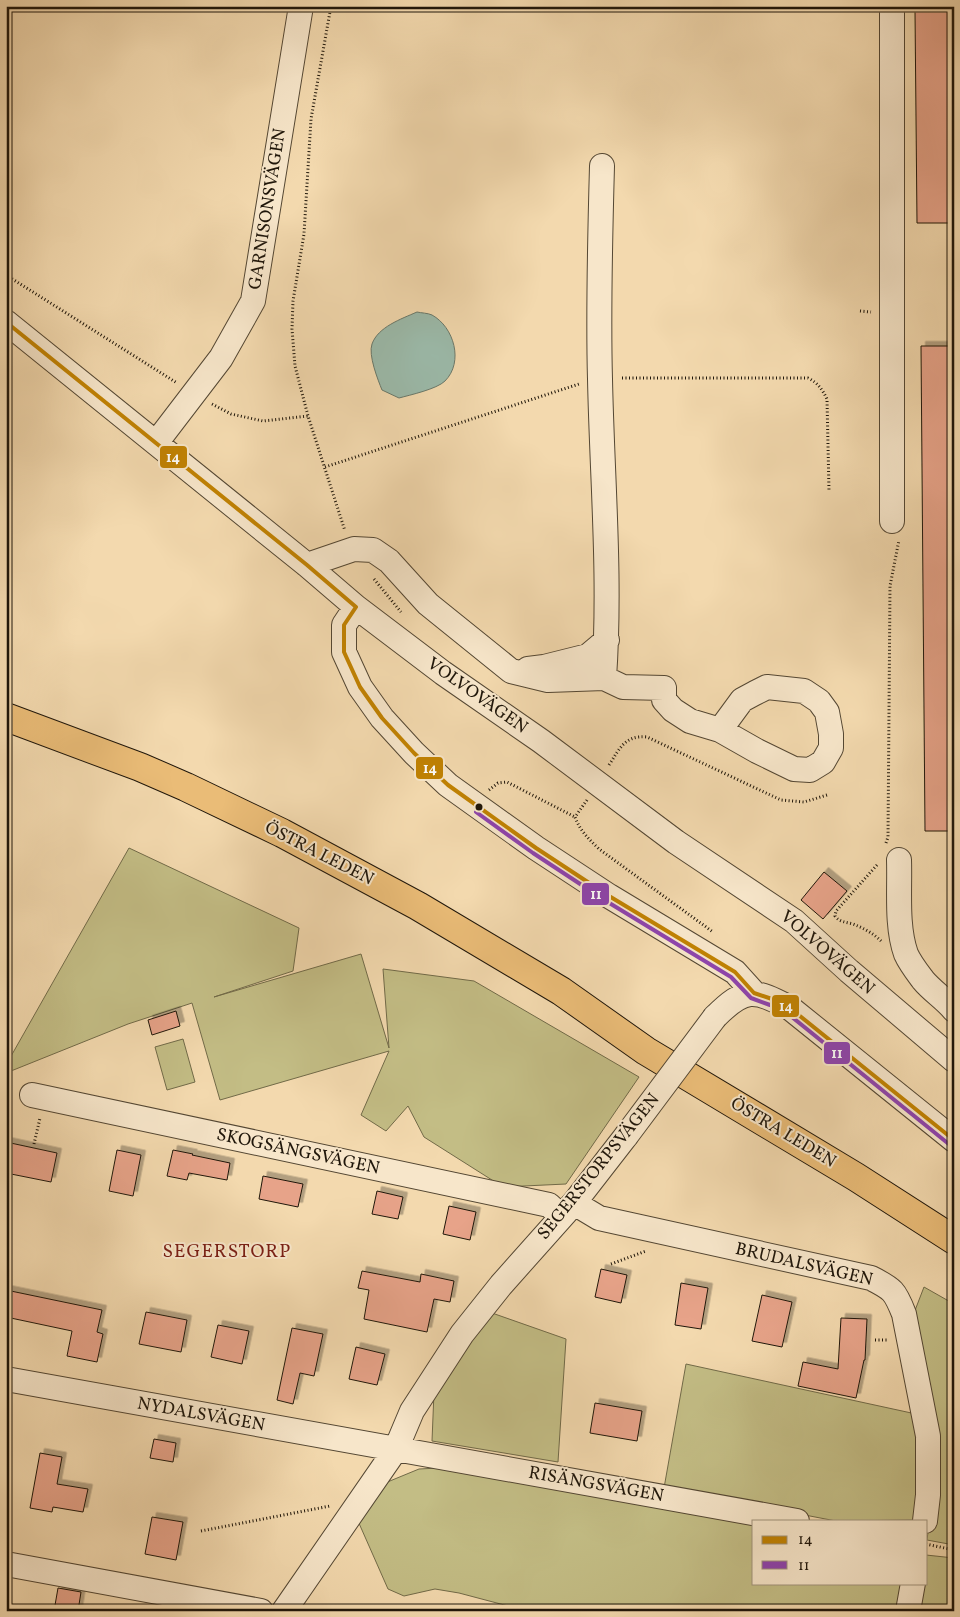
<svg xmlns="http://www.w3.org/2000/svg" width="960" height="1617" font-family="Vollkorn,serif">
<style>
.green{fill:#c3bd85;stroke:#716a48}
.water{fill:#9bbaaa;stroke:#69786a}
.building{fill:#e7a389;stroke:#1f160a;filter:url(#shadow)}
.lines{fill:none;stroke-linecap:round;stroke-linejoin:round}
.minor-casing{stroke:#544733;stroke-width:26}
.highway-casing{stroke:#1f160a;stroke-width:30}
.path{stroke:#1f160a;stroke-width:3;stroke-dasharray:1 2.5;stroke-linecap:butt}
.minor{stroke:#f7e6ca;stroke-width:24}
.highway{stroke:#eabc77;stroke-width:28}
.minor-bridge-casing{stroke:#544733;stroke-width:26;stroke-linecap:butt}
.minor-bridge{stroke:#f7e6ca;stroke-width:24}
.bus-1-casing{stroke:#f7e6ca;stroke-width:8}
.bus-2-casing{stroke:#f7e6ca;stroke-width:8}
.bus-1{stroke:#c18202;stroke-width:4}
.bus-2{stroke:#8e44ad;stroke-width:4}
.bus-dot{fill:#1f160a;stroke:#f7e6ca;stroke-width:2}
.labels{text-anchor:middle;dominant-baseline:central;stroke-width:4;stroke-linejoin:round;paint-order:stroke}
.street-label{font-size:18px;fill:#1f160a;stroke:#f7e6ca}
.neighbourhood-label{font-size:19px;letter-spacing:1px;fill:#7a1f14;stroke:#f7e6ca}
.line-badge{stroke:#f7e6ca;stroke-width:2}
.badge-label{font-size:14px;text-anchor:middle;font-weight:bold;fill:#fff}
</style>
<defs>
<filter id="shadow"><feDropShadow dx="4.5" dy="-4.5" stdDeviation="0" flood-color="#0004"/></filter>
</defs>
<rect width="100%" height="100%" fill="#f3d9ae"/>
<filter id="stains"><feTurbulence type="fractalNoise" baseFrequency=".004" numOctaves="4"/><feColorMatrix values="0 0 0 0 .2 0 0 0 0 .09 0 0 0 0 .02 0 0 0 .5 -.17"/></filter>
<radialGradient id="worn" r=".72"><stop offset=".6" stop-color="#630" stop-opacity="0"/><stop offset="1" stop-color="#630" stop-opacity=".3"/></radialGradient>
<!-- green -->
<path class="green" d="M129,848l170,80 -6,43 -79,26 147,-43 28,94 -6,-79 91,12 165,96 -73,107 -63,3 -79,-50 -16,-31 -22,25 -25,-16 28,-64 -169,49 -28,-97 -64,21 -122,49v-8z
M183,1039l12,43 -28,8 -12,-43z
M924,1287l30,17v241l-27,-5 8,-64 -21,-163z
M492,1313l74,26 -8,123 -126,-21 2,-49z
M686,1364l230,50 6,78 -8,28 -78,1 -172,-33z
M458,1467l296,57v59h153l-5,28h-375l-68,-18 -24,-4 -31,7 -16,-7 -30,-68 27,-38 34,-14z
M926,1555l28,3v53h-40l6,-28h6z"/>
<!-- water -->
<path class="water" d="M417,312c4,1 11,1 15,3 22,12 32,47 13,66 -8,8 -35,14 -46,17l-17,-8c-4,-10 -14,-35 -10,-46 6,-17 29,-25 45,-32z"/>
<!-- building -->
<path class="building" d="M954,10v213h-37l-2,-212z
M921,346h33v485h-29z
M824,872l23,19 -24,28 -22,-19z
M176,1011l4,15 -28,9 -4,-15z
M6,1142l51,11 -6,29 -45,-9z
M117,1150l24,5 -8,41 -24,-5z
M173,1150l20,4 -1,1 38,8 -3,17 -38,-7 -2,7 -20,-4z
M263,1176l40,8 -5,23 -39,-8z
M377,1191l26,6 -5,22 -26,-5z
M449,1206l27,6 -6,28 -27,-6z
M601,1269l26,6 -6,28 -26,-6z
M362,1271l58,11 1,-8 33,7 -4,21 -16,-3 -7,33 -63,-13 5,-29 -11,-2z
M681,1283l27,5 -7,41 -26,-4z
M6,1290l96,20 -5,22 6,2 -6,28 -30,-6 5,-25 -66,-14z
M762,1295l30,7 -10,45 -30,-6z
M146,1312l41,8 -6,32 -42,-8z
M841,1318l26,1 -2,41h-1l-8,38 -58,-12 5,-24 35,7z
M218,1325l31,6 -7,33 -31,-7z
M292,1328l31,6 -9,42 -14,-3 -7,31 -16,-4z
M356,1347l29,7 -8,31 -28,-6z
M595,1403l47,8 -5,30 -47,-8z
M154,1439l22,4 -3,19 -23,-4z
M40,1453l22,4 -5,27 31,5 -5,23 -30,-5 -1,5 -22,-4z
M152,1517l31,5 -7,38 -31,-6z
M58,1588l23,4 -3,19h-24z"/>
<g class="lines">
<defs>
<path id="minor" d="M892,6v515
M602,166c-2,71 -4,142 -2,213 2,99 11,199 4,299
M6,322l301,243 49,42 87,66 98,68 135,101 118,79 55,50 105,89
M156,443l65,-85 32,-57 48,-295
M307,565l47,-16 19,1 16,11 39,43 83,67 37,9 56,-2 19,9 41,1v12l9,10 17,11 30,9 37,21 37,18 16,1 13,-8 8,-14v-14l-4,-22 -8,-11 -15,-10 -37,-4 -12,6 -13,7 -22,30
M356,607l-12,18v27l16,35 22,31 32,35 34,32 88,63 73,48 126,76 19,21
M528,669l16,-2 44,-11 19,-16
M899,860c1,29 -3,66 7,94 4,9 11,18 17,26 9,11 22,19 31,30
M715,1017c30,-30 39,-28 75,-9l164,132
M32,1095l517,110 12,11
M574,1203l25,15 272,60c22,11 24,13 33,36l24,122v59l-3,26
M6,1379l791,142
M6,1564l255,47
M284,1611l112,-162 16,-38 50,-77 39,-49 73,-82 52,-67
M908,1611l5,-28"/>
<path id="highway" d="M6,717l134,50 46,20 96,46 136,73 143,85 85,60 210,126 98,63"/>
</defs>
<!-- minor casing -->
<use href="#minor" class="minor-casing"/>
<!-- highway casing -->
<use href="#highway" class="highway-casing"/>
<!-- path -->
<path class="path" d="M331,6l-20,113 -7,115 -11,67 -1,28 3,37 13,50 37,115
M6,275l171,108
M860,311l11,1
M622,378h186c10,5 14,11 19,21l2,92
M212,404l19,10 32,7 45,-5
M325,467l254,-83
M374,579l27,33
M609,765c11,-17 16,-30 38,-28l134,63 23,2 23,-7
M489,790l9,-7 9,-1 68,35
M587,800l-12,17c5,14 14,22 24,32l114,83
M886,843l2,-6 2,-251 9,-46
M877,865l-41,46 -1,5c4,6 11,6 18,8 10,4 20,9 28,17
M34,1144l6,-26
M611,1264l35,-13
M875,1340h12
M201,1531l129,-25
M926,1544l28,6"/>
<!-- minor -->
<use href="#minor" class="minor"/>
<!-- highway -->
<use href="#highway" class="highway"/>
<defs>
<path id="minor-bridge" d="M626,1136l89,-119"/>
</defs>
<!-- minor-bridge casing -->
<use href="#minor-bridge" class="minor-bridge-casing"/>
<!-- minor-bridge -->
<use href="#minor-bridge" class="minor-bridge"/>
<defs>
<path id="bus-1" d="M6,322l301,243 49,42 -12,18v27l16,35 22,31 32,35 34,32 88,63 73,48 126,76 19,21 18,6 18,9 164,132"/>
<path id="bus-2" d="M476,812l57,41 73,48 125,76 20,21 19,7 17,8 163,132"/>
</defs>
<!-- bus-1 casing -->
<use href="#bus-1" class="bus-1-casing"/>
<!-- bus-2 casing -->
<use href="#bus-2" class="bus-2-casing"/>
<!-- bus-1 -->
<use href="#bus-1" class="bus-1"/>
<!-- bus-2 -->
<use href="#bus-2" class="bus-2"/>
</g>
<!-- markers -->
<circle class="bus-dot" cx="479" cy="807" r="4.5"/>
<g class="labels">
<!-- street labels -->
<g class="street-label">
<text transform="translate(268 209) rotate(-81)">GARNISONSVÄGEN</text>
<text transform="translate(477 696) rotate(35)">VOLVOVÄGEN</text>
<text transform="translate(319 854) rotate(27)">ÖSTRA LEDEN</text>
<text transform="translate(827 953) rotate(41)">VOLVOVÄGEN</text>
<text transform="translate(783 1133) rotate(31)">ÖSTRA LEDEN</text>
<text transform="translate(298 1152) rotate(12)">SKOGSÄNGSVÄGEN</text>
<text transform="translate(599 1167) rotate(-51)">SEGERSTORPSVÄGEN</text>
<text transform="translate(804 1265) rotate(13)">BRUDALSVÄGEN</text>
<text transform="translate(201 1415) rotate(10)">NYDALSVÄGEN</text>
<text transform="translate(596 1485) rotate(10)">RISÄNGSVÄGEN</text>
</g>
<!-- neighbourhood labels -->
<g class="neighbourhood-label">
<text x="227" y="1252">SEGERSTORP</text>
</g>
</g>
<g class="line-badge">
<rect x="159" y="445" width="29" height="24" rx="5" fill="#c18202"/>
<rect x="415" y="756" width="29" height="24" rx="5" fill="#c18202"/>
<rect x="581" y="882" width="29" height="24" rx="5" fill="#8e44ad"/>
<rect x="771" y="994" width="29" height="24" rx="5" fill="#c18202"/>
<rect x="823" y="1041" width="28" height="24" rx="5" fill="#8e44ad"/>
</g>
<g class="badge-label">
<text x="173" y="462">14</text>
<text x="430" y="773">14</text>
<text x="596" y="899">11</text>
<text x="786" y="1011">14</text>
<text x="837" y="1058">11</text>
</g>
<!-- margin -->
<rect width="960" height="1617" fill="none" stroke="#f3d9ae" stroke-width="25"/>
<rect x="8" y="8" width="945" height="1602" fill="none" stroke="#1f160a" stroke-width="2.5"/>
<rect x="12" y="12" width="935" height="1592" fill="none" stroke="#1f160a"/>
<!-- legend -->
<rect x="752" y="1520" width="175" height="65" fill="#f7e6ca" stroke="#a1937d"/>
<rect x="762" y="1536" width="25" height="8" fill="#c18202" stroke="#a1937d"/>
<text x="798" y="1544" font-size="15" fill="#1f160a">14</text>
<rect x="762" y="1561" width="25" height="8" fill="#8e44ad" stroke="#a1937d"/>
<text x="798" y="1570" font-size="15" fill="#1f160a">11</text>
<rect width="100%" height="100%" filter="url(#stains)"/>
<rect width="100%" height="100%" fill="url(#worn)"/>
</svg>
